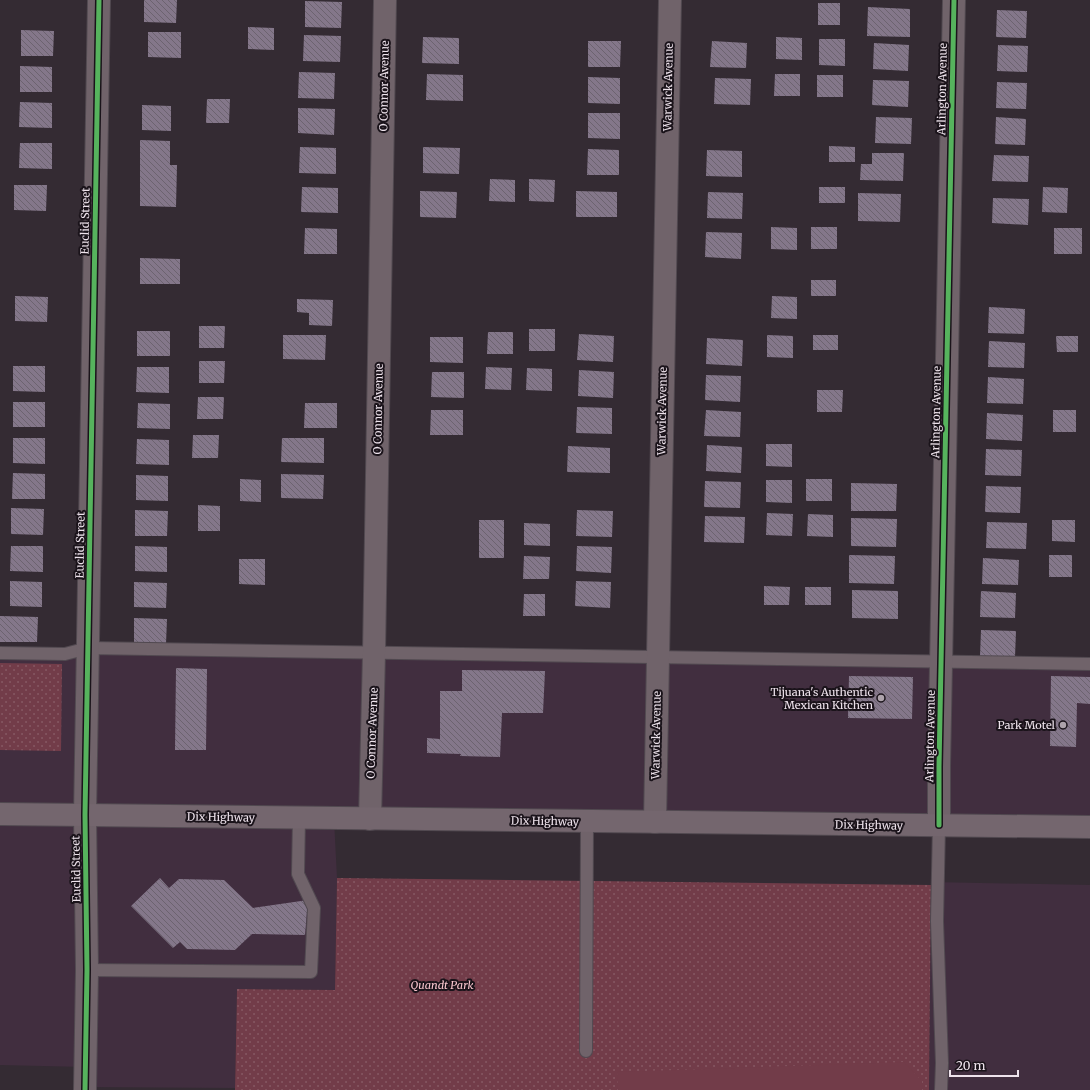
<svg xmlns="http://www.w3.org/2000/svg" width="1090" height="1090" font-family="Merriweather,serif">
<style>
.built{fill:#412e3f}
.grass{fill:url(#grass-dots)}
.pitch{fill:#723c49}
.building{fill:url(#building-back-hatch)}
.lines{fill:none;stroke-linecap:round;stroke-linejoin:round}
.lane-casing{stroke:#514950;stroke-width:14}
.street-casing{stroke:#514950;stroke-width:24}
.secondary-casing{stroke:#514950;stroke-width:24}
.lane{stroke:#70636a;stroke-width:12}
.street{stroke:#70636a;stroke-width:22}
.secondary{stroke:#74666e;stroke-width:22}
.cycleway-casing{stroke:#1a131a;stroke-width:8}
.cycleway{stroke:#56b35d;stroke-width:5}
.poi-dot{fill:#ada3ab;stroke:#1a131a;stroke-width:1.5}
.labels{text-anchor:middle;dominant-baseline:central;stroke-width:4;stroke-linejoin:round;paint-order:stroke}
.street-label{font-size:11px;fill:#eee3ec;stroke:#1a131a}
.poi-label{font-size:11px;fill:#eee3ec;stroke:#1a131a;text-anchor:end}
.park-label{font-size:11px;font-style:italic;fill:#fac6cf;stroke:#1a131a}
</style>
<defs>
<pattern id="grass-dots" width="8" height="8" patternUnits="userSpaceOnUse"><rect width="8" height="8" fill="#723c49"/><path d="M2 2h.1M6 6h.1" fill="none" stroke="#865863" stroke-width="1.8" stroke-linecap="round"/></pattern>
<pattern id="building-back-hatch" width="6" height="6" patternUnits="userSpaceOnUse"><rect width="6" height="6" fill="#84778a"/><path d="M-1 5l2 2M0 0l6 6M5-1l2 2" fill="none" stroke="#6c636f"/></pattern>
</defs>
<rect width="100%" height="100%" fill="#342b33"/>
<!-- built -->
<path class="built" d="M88,648l1002,16v163l-756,-8 3,59 -2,112 -98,-1 -2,99 -150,-1v-20l-85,-2v-412z
M931,882l159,3v205h-161z"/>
<!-- grass -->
<path class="grass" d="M0,663l62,1 -1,87 -61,-1z
M337,878l594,7 -2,205h-694l2,-101 98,1z"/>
<!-- pitch -->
<path class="pitch" d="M904,1062l18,19v9h-304l-1,-18z"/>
<!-- building -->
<path class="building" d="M144,0h33l-1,23 -32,-1z
M305,1l37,1 -1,26 -36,-1z
M818,3h22v22h-22z
M868,7l42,2v28l-43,-1z
M997,10l30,1 -1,27 -30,-1z
M248,27l26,1v22l-26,-1z
M21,30l33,1 -1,25h-32z
M148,32h33v26l-33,-1z
M304,35l37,1 -1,26 -37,-1z
M423,37l36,1v26l-37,-1z
M776,37l26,1v22l-26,-1z
M819,39h26v27l-26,-1z
M588,41h33l-1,26h-32z
M712,41l35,2 -1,25 -36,-1z
M874,43l35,2 -1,26 -35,-2z
M998,45l30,1 -1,26 -30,-1z
M20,66l32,1v25h-32z
M299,72l36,1 -1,26 -36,-1z
M427,74l36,1v26l-37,-1z
M775,74h25v22h-26z
M817,75h26v22h-26z
M588,77l32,1v26l-32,-1z
M715,78l36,1 -1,26 -36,-1z
M873,80l36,1 -1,26 -36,-2z
M997,82l30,1 -1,26 -30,-1z
M207,99h23l-1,24h-23z
M20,102l32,1v25l-33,-1z
M142,105l29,1v25l-29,-1z
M298,108l37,1 -1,26 -36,-2z
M588,113h32v26l-32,-1z
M876,117l36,1 -1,26 -36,-1z
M996,117l30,2 -1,26 -30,-1z
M140,140l30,1v24h7l-1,42 -36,-1z
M20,143h32v26l-33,-1z
M829,146l26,1v15h-26z
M300,147l36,1v26l-37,-1z
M423,147l37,1 -1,26 -36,-1z
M588,149l31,1v25h-32z
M707,150l35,1v26l-36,-1z
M872,153h32l-1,28 -43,-1 1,-16h11z
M994,155l35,1 -1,26 -36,-1z
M490,179l25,1v22l-26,-1z
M529,179l26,1 -1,22 -25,-1z
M14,185h33l-1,26 -32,-1z
M302,187l36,1v25l-37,-1z
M819,187h26v16h-26z
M1043,187l25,1 -1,25 -25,-1z
M420,191l37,1 -1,26 -36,-1z
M576,191l41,1v25h-41z
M708,192l35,1 -1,26 -35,-1z
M858,193l43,1 -1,28 -42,-1z
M993,198l36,1 -1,26 -36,-2z
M771,227l26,1v22l-26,-1z
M811,227h26v22h-26z
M305,228l32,1v25h-33z
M1054,228h28v26h-28z
M706,232l36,1 -1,26 -36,-2z
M140,258l40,1v25h-40z
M811,280h25v16h-25z
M15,296l33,1 -1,25 -32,-1z
M772,296l25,1v22l-26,-1z
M297,299l36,1 -1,26 -23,-1v-12l-12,-1z
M989,307l36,2 -1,25 -36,-1z
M199,326h26l-1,22h-25z
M529,329h26v22h-26z
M137,331h33v25h-33z
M488,332h25v22h-26z
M579,334l35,2 -1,26 -36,-2z
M283,335h43l-1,25 -42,-1z
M767,335l26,1v22l-26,-1z
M813,335h25v15h-25z
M1056,336h22v16h-21z
M430,337h33v26l-33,-1z
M707,338l36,2 -1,26 -36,-2z
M989,341l36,2 -1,25 -36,-1z
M199,361h26l-1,22h-25z
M13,366h32v26l-32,-1z
M137,367h32v26l-33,-1z
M486,367l26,1 -1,22 -26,-1z
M527,368l25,1v22l-26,-1z
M579,370l35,2 -1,26 -35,-2z
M432,372h32v26l-33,-1z
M706,375l35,1 -1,26 -35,-2z
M988,377l36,2 -1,25 -36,-1z
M817,390h26l-1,22h-25z
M198,397h26l-1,22h-26z
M13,402h32v25h-32z
M138,403l32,1v25l-33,-1z
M305,403h32v25h-33z
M577,407l35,1v26l-36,-1z
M431,410h32v25h-33z
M706,410l35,2 -1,25 -36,-1z
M1053,410h23v22h-23z
M987,413l36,2 -1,26 -36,-2z
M193,435h26l-1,23h-26z
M13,438h32v26l-32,-1z
M282,438h42v25l-43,-1z
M137,439l32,1v25l-33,-1z
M766,444h26v23l-26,-1z
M707,445l35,2 -1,26 -35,-2z
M568,446l42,2v25l-43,-1z
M986,449l36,1 -1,26 -36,-1z
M13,473l32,1v25h-33z
M281,474l43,1 -1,24 -42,-1z
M136,475l32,1v25l-32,-1z
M240,479l21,1v22l-21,-1z
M806,479h26v22h-26z
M766,480h26v23l-26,-1z
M705,481l36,1 -1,26 -36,-1z
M851,483l46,1 -1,27h-45z
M986,486l35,1 -1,26 -35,-1z
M198,505l22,1v25h-22z
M11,508l33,1 -1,26 -32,-1z
M135,510l33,1 -1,25h-32z
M577,510l36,1 -1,26 -36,-1z
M767,513l26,1 -1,22 -26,-1z
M808,514l25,1v22l-26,-1z
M705,516l40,1 -1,26 -40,-1z
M851,518l46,1 -1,28 -45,-1z
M479,520h25v38h-25z
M1052,520h23v22l-23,-1z
M987,522l40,1 -1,26 -40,-1z
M524,523l26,1v22l-26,-1z
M11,546h32v26l-33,-1z
M135,546l32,1v25l-32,-1z
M577,546l35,1 -1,26 -35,-2z
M849,555l46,1 -1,28 -45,-1z
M1049,555h23v22h-23z
M524,556l26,1 -1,22h-26z
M983,558l36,2 -1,25 -36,-1z
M239,559h26v26l-26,-1z
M10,581l32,1v25l-32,-1z
M576,581l35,1 -1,26 -35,-2z
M134,582l33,1 -1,25 -32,-1z
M764,586l26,1 -1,18h-25z
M805,587h26v18h-26z
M852,590l46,1v28l-46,-1z
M981,591l35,2 -1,25 -35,-1z
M524,594h21v22h-22z
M0,616l38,1 -1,25h-37z
M134,618l33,1 -1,25 -32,-1z
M981,630l35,1 -1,26 -35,-1z
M176,668l31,1 -1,81h-31z
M462,670l83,1 -2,42h-41l-2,44 -40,-1 1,-2 -34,-1v-15l13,1v-48h22z
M849,676l64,1 -1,42 -64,-1z
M1051,676l39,1v27l-13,-1 -1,44 -26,-1z
M160,878l9,10 10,-9 45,1 29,28 55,-8 -3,35 -53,-1 -17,16 -48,-1 -7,-7 -7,6 -42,-42z"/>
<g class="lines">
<defs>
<path id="lane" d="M0,653l65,1 23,-6 1002,16
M939,825l-2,96 5,142 -1,27
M87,970l224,2 3,-64 -16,-34 1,-56
M586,1051l1,-229"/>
<path id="street" d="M370,819l4,-166 11,-653
M655,822l15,-822
M939,825v-58l15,-767
M85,1090l2,-120 -2,-155 14,-815"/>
<path id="secondary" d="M0,814l1090,13"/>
</defs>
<!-- lane casing -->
<use href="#lane" class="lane-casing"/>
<!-- street casing -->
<use href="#street" class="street-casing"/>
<!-- secondary casing -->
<use href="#secondary" class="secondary-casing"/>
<!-- lane -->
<use href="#lane" class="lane"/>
<!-- street -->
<use href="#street" class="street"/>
<!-- secondary -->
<use href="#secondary" class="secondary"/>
<defs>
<path id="cycleway" d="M939,825v-58l15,-767
M85,1090l2,-120 -2,-155 14,-815"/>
</defs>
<!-- cycleway casing -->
<use href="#cycleway" class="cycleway-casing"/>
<!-- cycleway -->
<use href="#cycleway" class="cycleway"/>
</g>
<!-- markers -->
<g class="poi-dot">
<circle cx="881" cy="698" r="4"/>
<circle cx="1063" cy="725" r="4"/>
</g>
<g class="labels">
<!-- street labels -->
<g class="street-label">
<text transform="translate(384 86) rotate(-89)">O Connor Avenue</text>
<text transform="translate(668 87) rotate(-89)">Warwick Avenue</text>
<text transform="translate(942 89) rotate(-89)">Arlington Avenue</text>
<text transform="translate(85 221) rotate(-89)">Euclid Street</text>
<text transform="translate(378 409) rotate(-89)">O Connor Avenue</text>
<text transform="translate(662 411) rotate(-89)">Warwick Avenue</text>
<text transform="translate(936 412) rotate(-89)">Arlington Avenue</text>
<text transform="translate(80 545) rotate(-89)">Euclid Street</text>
<text transform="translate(372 733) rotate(-88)">O Connor Avenue</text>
<text transform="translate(656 735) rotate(-89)">Warwick Avenue</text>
<text transform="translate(930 736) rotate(-89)">Arlington Avenue</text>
<text transform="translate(221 817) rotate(1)">Dix Highway</text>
<text transform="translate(545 821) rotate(1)">Dix Highway</text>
<text transform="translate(869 825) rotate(1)">Dix Highway</text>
<text transform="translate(76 869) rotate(-91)">Euclid Street</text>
</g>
<!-- poi labels -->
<g class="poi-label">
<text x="873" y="692">Tijuana's Authentic<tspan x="873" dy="13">Mexican Kitchen</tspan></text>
<text x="1055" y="725">Park Motel</text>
</g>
<!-- park labels -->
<g class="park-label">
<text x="442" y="985">Quandt Park</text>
</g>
</g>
<!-- scale -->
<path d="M950 1070v6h68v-6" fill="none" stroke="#eee3ec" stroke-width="2"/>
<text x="956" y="1070" font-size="12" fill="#eee3ec" stroke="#1a131a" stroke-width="3" paint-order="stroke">20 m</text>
</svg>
